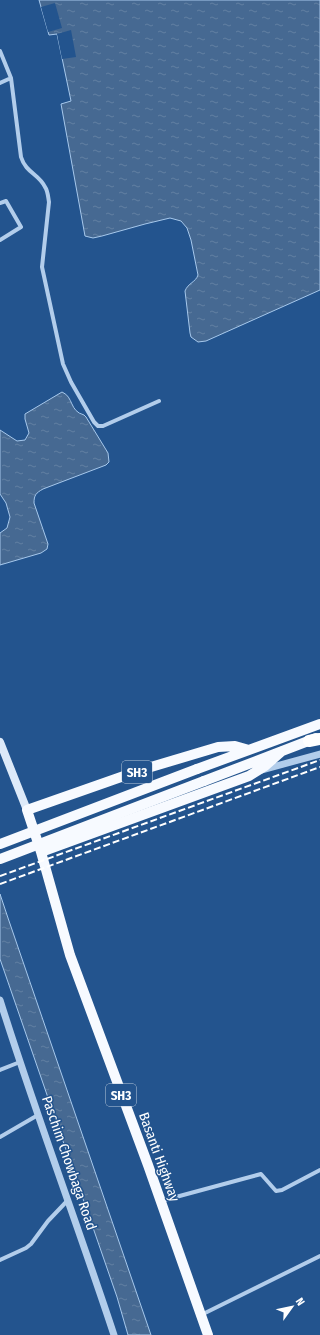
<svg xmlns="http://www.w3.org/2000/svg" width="320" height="1335" font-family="'Fira Sans Condensed',sans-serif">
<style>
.water{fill:url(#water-ripples);stroke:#a6c8ec}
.pier{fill:#23548e}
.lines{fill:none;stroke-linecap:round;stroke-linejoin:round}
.minor{stroke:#b2cdeb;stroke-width:4}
.tertiary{stroke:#b2cdeb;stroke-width:7}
.secondary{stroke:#ddeaf9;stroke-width:8}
.primary{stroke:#f7faff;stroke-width:10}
.motorway{stroke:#fff;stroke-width:12}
.rail{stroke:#fff;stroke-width:2;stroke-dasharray:7 3;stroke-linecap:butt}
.primary-bridge{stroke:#f7faff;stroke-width:10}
.labels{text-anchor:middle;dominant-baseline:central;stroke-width:3;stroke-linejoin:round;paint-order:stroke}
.shield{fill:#23548e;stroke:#bdccdd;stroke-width:1}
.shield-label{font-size:13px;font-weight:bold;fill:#fff}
.street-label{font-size:14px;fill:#fff;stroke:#23548e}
</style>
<defs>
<pattern id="water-ripples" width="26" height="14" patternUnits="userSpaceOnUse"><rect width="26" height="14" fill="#466992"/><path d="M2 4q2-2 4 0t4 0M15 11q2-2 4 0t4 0" fill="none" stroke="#6280a2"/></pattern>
</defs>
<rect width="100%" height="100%" fill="#23548e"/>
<!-- water -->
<path class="water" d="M39,0h281v290l-114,51 -8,1 -7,-5 -1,-4 -5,-42c3,-8 11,-9 13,-16l-7,-35 -4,-12 -6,-7 -11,-3 -25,6 -43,12 -9,2 -8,-2 -24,-132 10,-3 -14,-67 -8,1z
M62,392c12,5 7,19 22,23l2,2 22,36 1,9 -3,3 -63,24c-7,4 -9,6 -9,14l14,41 -1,5 -6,4 -41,12v-32l7,-5 3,-11 -4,-14 -6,-9v-64l17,11 8,-1 4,-7 -4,-14v-5z
M0,894l8,24 143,417h-23l-11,-38 -117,-338z"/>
<!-- pier -->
<path class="pier" d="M55,3l7,25 -14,4 -7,-25z
M71,30l5,27 -14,2 -5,-25z"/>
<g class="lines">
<!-- minor -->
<path class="minor" d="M0,51l11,27 10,79c5,16 18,17 24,30 3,4 3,10 4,15l-7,65 21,97 8,18 23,40 4,4h5l56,-25
M0,83l11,-5
M0,203l6,-2 15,26 -21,13
M0,1070l20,-8
M0,1137l38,-22
M161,1201l100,-27 15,17 6,-1 38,-20
M0,1260l26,-12 5,-4 17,-23 20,-21
M201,1315l119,-59"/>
<!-- tertiary -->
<path class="tertiary" d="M262,770l58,-16
M0,1000c35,112 77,223 114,335"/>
<!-- secondary -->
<path class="secondary" d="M0,742l27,68"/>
<!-- primary -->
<path class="primary" d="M197,769l123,-45
M204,781l112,-43
M41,852l208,-76 16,-10 17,-15
M208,1335l-60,-170 -78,-210 -29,-103 -14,-42 114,-40 77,-23 17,-1 14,4"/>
<!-- motorway -->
<path class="motorway" d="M309,741l11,-2"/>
<!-- rail -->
<path class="rail" d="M0,876l320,-116
M0,884l320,-117"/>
<!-- primary-bridge -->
<path class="primary-bridge" d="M0,844l197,-75
M0,859l204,-78"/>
</g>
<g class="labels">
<!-- shield labels -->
<g class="shield">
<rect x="122" y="761" width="30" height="22" rx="3"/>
<rect x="106" y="1084" width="30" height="22" rx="3"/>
</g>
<g class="shield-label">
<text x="137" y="772">SH3</text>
<text x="121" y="1095">SH3</text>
</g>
<!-- street labels -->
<g class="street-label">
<text transform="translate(159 1157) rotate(70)">Basanti Highway</text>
<text transform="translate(69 1163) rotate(71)">Paschim Chowbaga Road</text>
</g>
</g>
<!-- north arrow -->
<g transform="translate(292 1307) rotate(57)" stroke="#23548e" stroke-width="3" paint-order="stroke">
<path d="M0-3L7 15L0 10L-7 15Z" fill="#ffffff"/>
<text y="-6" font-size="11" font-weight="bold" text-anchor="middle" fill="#ffffff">N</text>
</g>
</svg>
